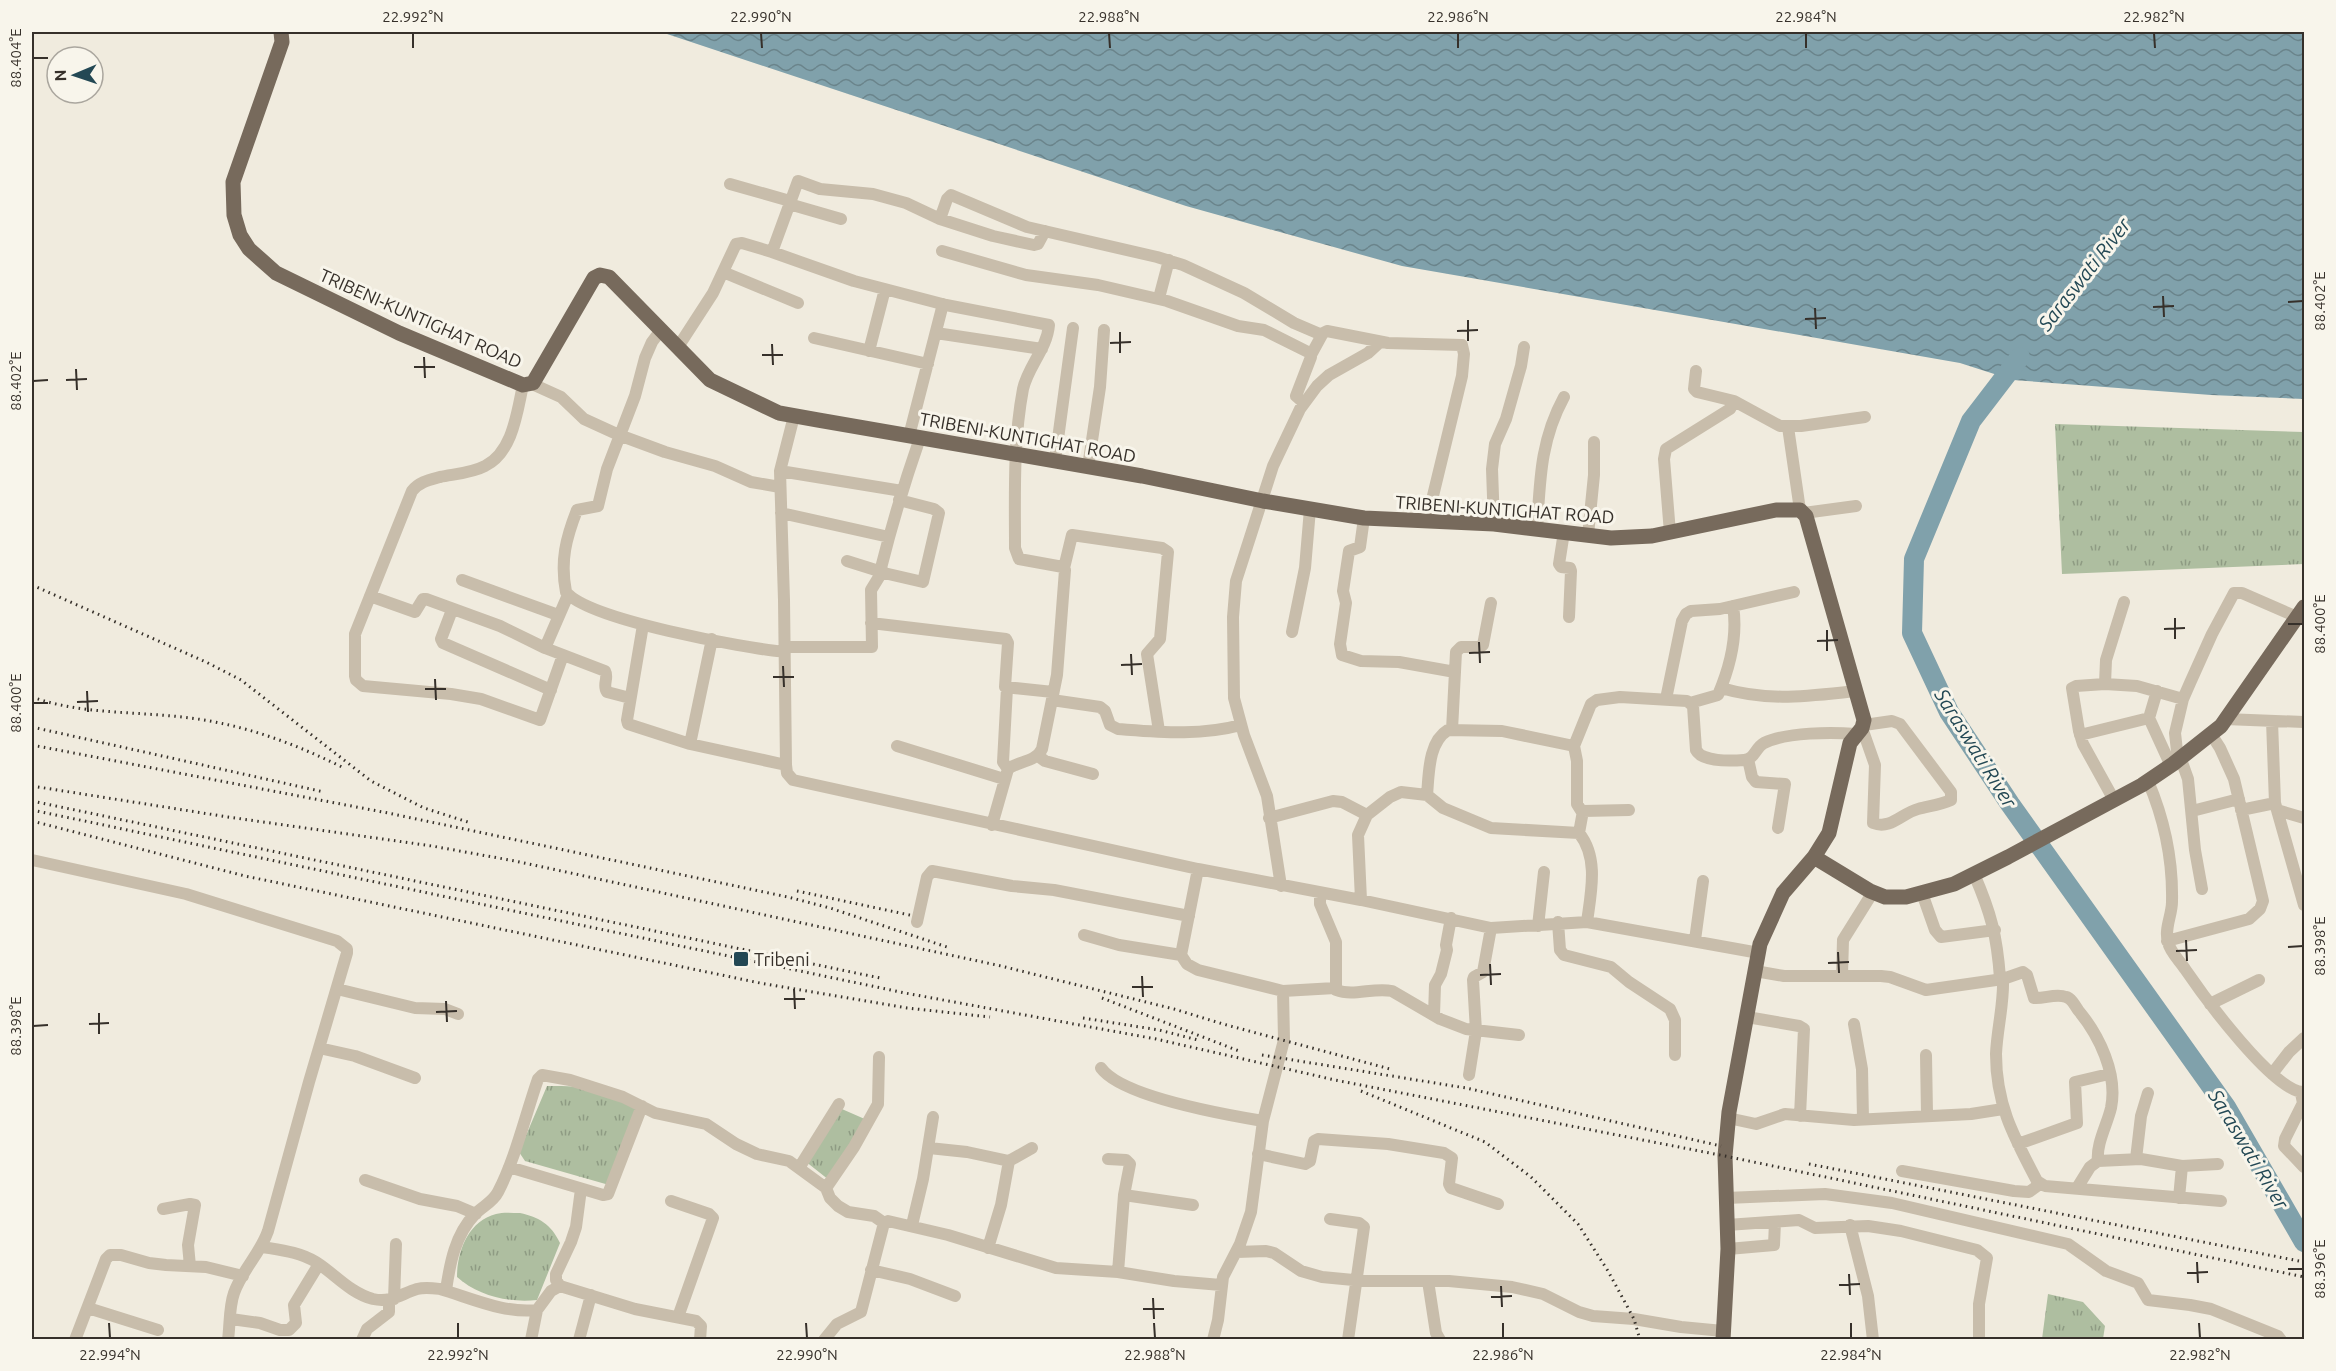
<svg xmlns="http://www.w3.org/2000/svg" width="2336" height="1371" font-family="Ubuntu,sans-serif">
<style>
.park{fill:url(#park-tufts)}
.water{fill:url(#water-waves)}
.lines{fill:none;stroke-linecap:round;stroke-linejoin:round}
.river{stroke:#80a1ab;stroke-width:20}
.minor{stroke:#c8bdab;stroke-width:12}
.major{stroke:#776a5c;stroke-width:15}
.rail{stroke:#36302a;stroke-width:3;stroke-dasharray:1.5 4.5;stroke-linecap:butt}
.ticks{fill:none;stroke:#36302a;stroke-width:2}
.poi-dot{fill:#234854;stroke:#f8f5eb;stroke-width:2}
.labels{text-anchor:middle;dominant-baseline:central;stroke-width:6;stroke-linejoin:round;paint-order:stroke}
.street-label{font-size:18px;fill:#36302a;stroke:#f8f5eb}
.poi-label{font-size:18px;fill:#36302a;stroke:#f8f5eb;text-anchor:start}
.water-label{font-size:20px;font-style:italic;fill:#234854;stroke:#f8f5eb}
.neatline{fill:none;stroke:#36302a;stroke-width:2}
.ticks-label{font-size:15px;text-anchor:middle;fill:#36302a}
</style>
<defs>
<pattern id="park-tufts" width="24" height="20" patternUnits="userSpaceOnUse" patternTransform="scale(1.5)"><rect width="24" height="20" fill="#aebea0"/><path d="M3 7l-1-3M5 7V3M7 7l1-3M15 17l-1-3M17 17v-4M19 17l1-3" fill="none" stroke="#8e9b83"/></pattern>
<pattern id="water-waves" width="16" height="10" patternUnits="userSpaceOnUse" patternTransform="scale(1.5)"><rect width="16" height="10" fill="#80a1ab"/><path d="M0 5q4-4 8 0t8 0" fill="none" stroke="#6a848b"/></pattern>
</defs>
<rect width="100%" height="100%" fill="#f0ebde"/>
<!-- park -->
<path class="park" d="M2055,424l249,8v132l-242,10z
M547,1086c44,-1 56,6 93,25l-31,74 -84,-24 -6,-9z
M835,1106l32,14 -38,60 -24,-19z
M520,1213c19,4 31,11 40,30l-23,57c-28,3 -59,-4 -80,-23 0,-25 11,-56 39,-63 7,-2 16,-1 24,-1z
M2048,1294l35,8 22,24 -2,13h-61z"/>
<!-- water -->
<path class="water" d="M661,32h1643v367l-93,-4 -198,-15 -53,-17 -558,-97 -216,-60z"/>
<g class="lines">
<!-- river -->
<path class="river" d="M2020,357l-49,64 -57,138 -2,74 37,79 61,92 216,303 78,135"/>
<!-- minor -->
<path class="minor" d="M730,184l60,17
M789,204l52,15
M940,219l7,-20 4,-4 76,32 130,30 26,8 61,28 50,30 28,12
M942,251l84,24 72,10 69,16 71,25 26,4 46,23 1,4 -15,39 8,7
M772,252l82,29 92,24 103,20c-2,24 -21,41 -26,64 -10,53 -8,106 -8,159l4,11 44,8 2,3 -8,105 -15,74c-6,13 -24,12 -34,20l-16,56
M723,272l75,31
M1159,298l10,-38
M661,330l-9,12 -7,16 -10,38 -28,73 -9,37 -21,4c-11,28 -17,51 -11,82 23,28 178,56 219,60
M936,333l106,16
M814,338l114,26
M678,347l35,-54 23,-49 6,-1 30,9 26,-71 22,8 53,5 33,9 34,16 53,17 41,9 4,-1 7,-13
M869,351l16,-62
M1311,355l12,-22 4,-2 61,12 74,2 2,9 -2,22 -31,128 -2,17
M1696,371l-2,18 3,3 37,9 46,25h21l64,-9
M530,383l31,14 23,22 35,16 46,17 50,14 36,16 29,5
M523,385c-6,27 -10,67 -38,81 -13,7 -30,8 -45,11 -11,3 -21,5 -28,14l-57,143v42l1,4 7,6 88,8 30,5 59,21 23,-65
M794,416l-14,55 4,129 2,165 1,8 6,7 405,89 163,31 130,28 96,-6 172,31
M1788,427l12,83
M909,436l34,-132
M1055,461l18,-133
M1088,467l12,-80 4,-57
M780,471l122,20
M899,500l35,9 5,4 -16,69 -39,-9 -3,-5c11,-44 24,-87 39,-130
M781,513l108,24
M1804,513l52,-7
M1364,518l-4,29 -11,4 -6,40 3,12 -6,41 2,11 19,6 38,1 56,10
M1494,524l-2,-55 3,-25 11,-25 15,-53 3,-19
M1537,529c3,-48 3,-88 27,-132
M1564,532l-5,32 2,3 9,1 1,3 -2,46
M1670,533l-6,-74 2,-10 64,-40 4,-8
M1588,535l6,-60v-33
M1064,568l8,-33 90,13 6,4 -8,87 -13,15 12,77
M462,580l96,35
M370,596l45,16 8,-13h3l74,27 45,22 60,23c4,7 -3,14 2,21l23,6
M452,610l-11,29 2,4 108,47
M871,623l135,16 2,4 -3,44 48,5
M643,625l-16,95 1,4 62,20 96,21
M1292,632l13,-64 5,-59
M785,647h87l-1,-57 11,-18 -35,-11
M545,648l23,-53
M2105,684l1,-24 18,-58
M1007,688l-4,74 5,7
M1721,688c48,14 86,8 135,3
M2157,691l-8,27 22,48
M1666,699l16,-78 4,-7 5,-3 29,-2 74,-17
M1052,700l48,7 5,4 5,14 8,4c42,3 82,7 123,-4
M1690,703l28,-8c12,-28 20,-58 15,-89
M2225,719l79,3
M2272,721l3,82 29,102
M1862,728l13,37 -2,58c18,7 29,-10 45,-14 11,-3 22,-4 33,-9v-8l-51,-68 -8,-3 -28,4
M1452,730l4,-78 5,-5h19l3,-2 8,-42
M2080,735l69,-17
M690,744l22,-105
M897,746l107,33
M1038,756l7,5 48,13
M1748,759l4,18 4,5 29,2 -7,44
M2148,781c17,40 25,78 24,121 0,13 -8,27 -4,40 2,10 12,19 17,27 17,25 90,125 119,123
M1427,795c2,-21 1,-53 21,-65l54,1 72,15
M2114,800l-31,-56 -4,-13 -7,-43 4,-2 29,-2 32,2 46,13
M2241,810l34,-7
M2277,810l27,8
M2192,811l47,-12
M1582,812l-5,-8v-43l-3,-15 17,-42 6,-4 23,-3 67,4 6,5 3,44c6,12 35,11 48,10 11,-1 11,-12 20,-17 23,-11 68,-11 92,-9
M1269,818l64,-17 9,1 25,13
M1579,833l4,-22 46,-1
M32,860l154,34 151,47 10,8v4l-38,129 -41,149c-8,23 -26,39 -34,62 -5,14 -4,32 -6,47
M1974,874c17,39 23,62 26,104
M1281,886l-14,-90 -23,-61 -10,-37 -1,-81 3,-36 37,-115 27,-57 17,-23 12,-11 39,-22 12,-11
M2202,889l-7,-39 -7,-71 -5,-14 -5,-5 -3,-27 8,-34 7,-16 22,-49 22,-41h8l55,24
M1320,893v11l16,38v48c18,7 37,-3 56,1l48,28 26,10 53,6
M1922,893l13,37 6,7 54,-7
M1361,900l-3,-65 9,-20 23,-18 11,-5 26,3 16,13 48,20 88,5c20,25 12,59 8,89
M917,922l10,-45 5,-6 80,15 42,4 135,26
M1558,922l2,28 4,5 47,12 18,15 41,27 5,11v35
M1538,926l6,-54
M1084,935l35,10 62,10 17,-86
M1695,940l8,-59
M2167,941l82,-22 11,-10 3,-8 -29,-122 -14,-31 -9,-14
M1181,955l6,9 11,6 85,21 52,-3
M1755,971l29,5h97l9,1 36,13 77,-11c1,25 -6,50 -7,75 0,51 18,83 41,127l8,5 176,15
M1842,975l1,-35 30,-48
M2003,979l20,-7 4,3 7,23c10,1 22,-5 32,-1 5,1 9,8 12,13 21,25 40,64 33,98 -4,17 -15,36 -13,53
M337,989l78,19 30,1 13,5
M2210,1004l49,-24
M1434,1015l1,-30 6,-11 6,-24 -1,-5 5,-27
M1747,1017l52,9 5,3 -4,87
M1854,1024l8,45 1,50
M319,1048l36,8 60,22
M1926,1055l1,59
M1101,1068c21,29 126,47 162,53
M2272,1074l17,-22 15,-14
M1469,1075l7,-44 -3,-51 1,-3 9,-5 8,-44
M2301,1093l2,10 -18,36 -1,7 20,21
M1728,1118l28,6 29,-10 69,6 117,-6 32,-5
M2018,1144l59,-21 -2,-41 34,-8
M929,1148l38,4 42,9
M1258,1154l47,10 5,-3 4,-20 4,-2 70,5 56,9 8,5 -3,26 2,4 47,16
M1108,1159l18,1 4,4 -6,31 -6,77
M2136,1159l5,-43 7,-23
M509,1167l94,28 5,-1 34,-88
M799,1168l40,-64
M1902,1171l112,20 15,1 11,-8
M365,1180l55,19 37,7 19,8
M826,1188l28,-41 24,-43 1,-47
M2077,1188l13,-21 8,-6 43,-2 41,7 36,-2
M1124,1195l69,10
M1726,1198l99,-4 67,9 176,41 38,27 32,12 10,17 42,5 21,4 67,27 3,4
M2179,1198l3,-32
M671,1201l38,13 4,4 -35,99
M163,1209l27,-5 5,1 -7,40 2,21
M1330,1219l29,4 5,4 -16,113
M912,1225l11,-46 10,-62
M1727,1225l72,-5 16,8 53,-2 33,5 76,19 10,8 -8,46v36
M1850,1225l18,71 5,44
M263,1247c18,3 37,5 53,15 19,12 34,31 57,37 18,4 28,-5 44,-10 8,-2 15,-1 23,0 31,9 65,25 97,21l14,-19 9,-5 75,23 61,12 5,5 -1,14
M988,1248l13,-43 8,-44 23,-13
M1728,1249l46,-4 1,-23
M1237,1252l29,-1 8,2 27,18 21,6 42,4h85l63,6 31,7 36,18 14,4 41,3 47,8 42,4
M871,1270l39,9 45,17
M1428,1281l8,52 4,7
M560,1286l-4,-6v-6l15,-32 5,-15 5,-38
M446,1290c4,-27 9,-55 29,-76 8,-8 18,-12 23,-22 18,-35 27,-76 40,-113l4,-4 28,5 53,17 32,16 51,11 30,20 21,10 32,7 37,27 4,10 8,8 10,6 26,4 10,7
M394,1299l2,-55
M88,1308l70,22
M231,1319l29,4 20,7h9l7,-7 -2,-18 25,-41
M75,1340l31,-81 4,-4h11l28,8 17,2 40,2 37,9
M362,1340l5,-11 22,-17v-11
M531,1340l6,-30
M579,1340l12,-45
M824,1340l13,-16 24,-12 23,-89 4,-2 60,14 108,33 62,4 56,9 47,4
M1213,1340l5,-20 5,-43 17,-33 11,-32 12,-91 21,-81 -1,-49"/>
<!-- major -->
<path class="major" d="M281,32l1,10 -49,140 1,33 6,20 9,14 27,24 123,60 124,52 10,-2 61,-105 6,-3 9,2 101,103 69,33 39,7 324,56 121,25 101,17 130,6 117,14 41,-2 124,-26h24l6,6 58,204 -2,8 -12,15 -21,90 -15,24
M1723,1340l5,-91 -3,-93 4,-44 31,-168 23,-51 31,-36 56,34 15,6h21l48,-13 54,-27 134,-72 31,-21 48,-38 83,-119"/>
<!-- rail -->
<path class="rail" d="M32,585l174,77 35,18 130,101 53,27 47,15
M32,697c50,18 106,14 158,21 55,7 103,25 152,49
M32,727l292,65
M32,745l356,68 400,84 42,11 117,39
M32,786l196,31 204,29 83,15 486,105 173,43 49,15 167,45
M32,801l848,177
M32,810l873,183 251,46 179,41 390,76 579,121
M32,821l213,55 515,107 147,25 83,9
M797,891l117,25
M1102,998l137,53
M1083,1018l76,12 39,10
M1262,1055l204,33 255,58
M1361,1091l124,51 46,35 47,47 30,47 26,48 6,21
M1809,1164l495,98"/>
</g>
<!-- ticks -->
<path class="ticks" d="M413,33v15M761,33l1,15M1109,33l1,15M1458,33v15M1806,33v15M2154,33l1,15M33,58h15M2163,296l1,21M2288,302l15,-1M2153,307l21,-1M1815,308l1,21M1805,319l21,-1M1468,320v21M1457,331l21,-1M1120,332v21M1110,343l21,-1M772,344l1,21M762,355h21M424,357l1,21M414,367h21M76,369l1,21M66,380l21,-1M33,381l15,-1M2175,618v21M2288,624h15M2164,629l21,-1M1827,630v21M1817,641l21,-1M1479,642l1,21M1469,653l21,-1M1131,654l1,21M1121,665l21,-1M783,666l1,21M773,677h21M435,679l1,21M425,689h21M87,691l1,21M77,702l21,-1M33,703h15M2186,940l1,21M2288,947l15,-1M2176,951l21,-1M1838,952l1,21M1828,963l21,-1M1490,964l1,21M1480,975l21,-1M1142,976l1,21M1132,987h21M794,989l1,20M784,999h21M446,1001l1,21M436,1012l21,-1M99,1013v21M89,1024l20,-1M33,1026l15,-1M2197,1262l1,21M2288,1269h15M2187,1273l21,-1M1849,1274l1,21M1839,1285l21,-1M1501,1286l1,21M1491,1297l21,-1M1153,1298l1,21M1143,1309h21M109,1323l1,15M458,1323v15M806,1323l1,15M1154,1323l1,15M1503,1323v15M1851,1323v15M2199,1323l1,15"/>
<!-- markers -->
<rect class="poi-dot" x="733" y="951" width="16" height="16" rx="3"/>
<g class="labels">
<!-- street labels -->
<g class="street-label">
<text transform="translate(421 318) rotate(24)">TRIBENI-KUNTIGHAT ROAD</text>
<text transform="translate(1028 437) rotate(10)">TRIBENI-KUNTIGHAT ROAD</text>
<text transform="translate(1505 509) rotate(4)">TRIBENI-KUNTIGHAT ROAD</text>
</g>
<!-- poi labels -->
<g class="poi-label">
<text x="754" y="959">Tribeni</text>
</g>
<!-- water labels -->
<g class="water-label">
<text transform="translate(2084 274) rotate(-52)">Saraswati River</text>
<text transform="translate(1976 748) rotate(58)">Saraswati River</text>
<text transform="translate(2249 1149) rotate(59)">Saraswati River</text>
</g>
</g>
<!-- border -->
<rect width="2336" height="1371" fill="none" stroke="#f8f5eb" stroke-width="66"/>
<!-- north arrow -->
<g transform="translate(75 75) rotate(268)"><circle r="28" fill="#f8f5eb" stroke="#aaa69e" stroke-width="1.5"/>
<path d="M0-4.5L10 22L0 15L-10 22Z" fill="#234854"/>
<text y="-9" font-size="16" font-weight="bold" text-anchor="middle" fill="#36302a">N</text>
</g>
<rect x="33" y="33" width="2270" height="1305" class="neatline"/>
<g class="ticks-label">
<text x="413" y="22">22.992°N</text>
<text x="761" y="22">22.990°N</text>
<text x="1109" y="22">22.988°N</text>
<text x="1458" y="22">22.986°N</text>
<text x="1806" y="22">22.984°N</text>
<text x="2154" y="22">22.982°N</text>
<text transform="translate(16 58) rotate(-90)" y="5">88.404°E</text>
<text transform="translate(2320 301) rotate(-90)" y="5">88.402°E</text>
<text transform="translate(16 381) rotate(-90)" y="5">88.402°E</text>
<text transform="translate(2320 624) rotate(-90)" y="5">88.400°E</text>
<text transform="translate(16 703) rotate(-90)" y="5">88.400°E</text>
<text transform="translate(2320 946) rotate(-90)" y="5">88.398°E</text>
<text transform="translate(16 1026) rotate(-90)" y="5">88.398°E</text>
<text transform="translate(2320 1269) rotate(-90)" y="5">88.396°E</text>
<text x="110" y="1360">22.994°N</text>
<text x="458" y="1360">22.992°N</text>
<text x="807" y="1360">22.990°N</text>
<text x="1155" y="1360">22.988°N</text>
<text x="1503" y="1360">22.986°N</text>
<text x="1851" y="1360">22.984°N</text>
<text x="2200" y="1360">22.982°N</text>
</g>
</svg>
